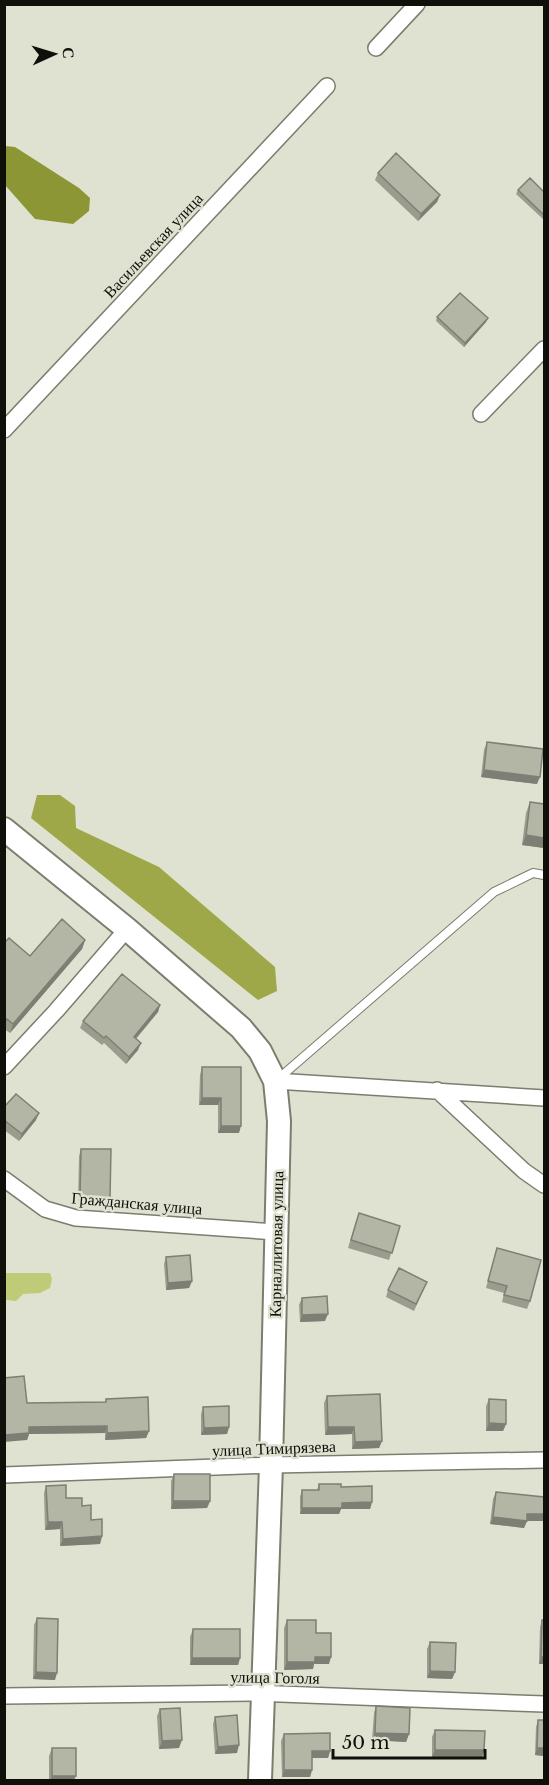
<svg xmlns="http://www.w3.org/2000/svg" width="549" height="1785" font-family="'Libre Baskerville',serif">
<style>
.green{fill:#c0cb78}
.forest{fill:#9ea849}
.water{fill:#8c9635}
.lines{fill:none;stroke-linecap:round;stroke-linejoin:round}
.lane-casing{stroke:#7b7d6d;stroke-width:10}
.street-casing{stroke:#7b7d6d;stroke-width:18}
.secondary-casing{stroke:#7b7d6d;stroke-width:26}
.lane{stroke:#fff;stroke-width:8}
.street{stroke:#fff;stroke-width:15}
.secondary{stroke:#fff;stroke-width:22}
.wall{fill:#9a9d8e}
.shaded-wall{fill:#7d7f74}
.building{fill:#b3b6a5;stroke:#7d7f74;stroke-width:1.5}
.labels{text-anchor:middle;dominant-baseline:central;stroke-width:5;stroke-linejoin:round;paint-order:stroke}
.street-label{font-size:16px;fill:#0f100a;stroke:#dfe2d0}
</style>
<rect width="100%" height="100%" fill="#dfe2d0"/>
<!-- green -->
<path class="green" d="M5,1273h45l2,6 -2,9 -10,5 -17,1 -7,7 -10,-1z"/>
<!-- forest -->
<path class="forest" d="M37,795h23l15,11 1,22 83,39 116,100 2,24 -19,9 -227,-182z"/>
<!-- water -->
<path class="water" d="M5,146l10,1 64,41 11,10 -1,13 -16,13 -38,-5 -30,-34z"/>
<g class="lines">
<defs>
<path id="lane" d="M278,1079l216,-187 39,-19 11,2"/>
<path id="street" d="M376,48l41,-44
M481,414l63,-65
M4,430l323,-344
M4,1067l52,-56 71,-82
M275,1081l269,17
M437,1090l87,81 20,14
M4,1179l41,30 31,9 200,14
M4,1475l267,-10 273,-5
M4,1696l249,-3 291,11"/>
<path id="secondary" d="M4,829l123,100 114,99 19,23 15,30 4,40 -8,344 -11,315"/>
</defs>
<!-- lane casing -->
<use href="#lane" class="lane-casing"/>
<!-- street casing -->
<use href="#street" class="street-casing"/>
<!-- secondary casing -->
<use href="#secondary" class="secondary-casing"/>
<!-- lane -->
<use href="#lane" class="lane"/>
<!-- street -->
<use href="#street" class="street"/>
<!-- secondary -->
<use href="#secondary" class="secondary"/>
</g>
<!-- wall -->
<path class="wall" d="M378,173l62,22 -3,7 -19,19 -43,-41z
M518,190l26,2v25l-1,2 -27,-25z
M437,317l51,1 -2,4 -22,25 -28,-26z
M487,742l50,42 -56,-7 3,-27z
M530,802l14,2v44l-22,-3 4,-32z
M85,940l-3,9 -72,84 -6,-4v-86l26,13z
M160,1005l-2,7 -22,27 2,11 -12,14 -22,-21 -2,2 -22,-17 3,-7z
M202,1067h39l-2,66h-21v-28h-19l1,-30z
M4,1107l32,13 -17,21 -15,-11z
M81,1149l29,49 -3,7h-29l1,-49z
M356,1221l44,5 -11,34 -41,-12z
M497,1248l33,53 -3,8 -25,-7 2,-9 -18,-5z
M166,1257l26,24 -3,7 -23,2 -2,-26z
M424,1289l-10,22 -28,-14 2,-7z
M302,1298l23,23 -25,1 -1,-17z
M327,1396l55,45 -3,7 -27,1v-15l-27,1 -1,-32z
M106,1399l43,32 -3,7 -41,2v-7l-76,1 -2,6v-37l78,-1z
M489,1399l17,25 -3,7h-17v-25z
M203,1407l26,20 -2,7 -26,1v-21z
M174,1474l36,27 -3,7 -36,1v-28z
M319,1484l22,3 31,15 -2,7h-29l-2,5h-39v-17l2,-7h15z
M46,1486l20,12 16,8 20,30 -2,8 -40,2v-17l-15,1 -1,-37z
M496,1492l48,5v24h-17l-3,7 -34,-4 3,-25z
M37,1618l18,62 -22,-1 1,-54z
M287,1620l29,13 13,31h-15l-1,5 -29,1v-42z
M542,1620h2v44h-5l1,-37z
M193,1629l47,29 -2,7h-48v-28z
M430,1642l25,30 -3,7 -25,-1v-29z
M376,1706l33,28 -3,8 -34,-2 2,-27z
M160,1709l19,39 -20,1 -2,-33z
M215,1717l22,36 -22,1 -2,-30z
M538,1720h6v36l-9,-1 1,-28z
M435,1730l49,20 -2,8 -50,-1v-20z
M284,1734l46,17 -2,7h-16v12l-2,7h-28l-1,-36z
M52,1748l22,32h-25v-24z"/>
<!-- shaded-wall -->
<path class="shaded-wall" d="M440,195l-3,7 -19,19 3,-7z
M488,318l-2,4 -22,25 1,-4z
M484,770l56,7 -3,7 -56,-7z
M526,835l18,3v10l-22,-3z
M85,940l-3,9 -72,84 3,-9z
M160,1005l-2,7 -27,32 3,-7z
M141,1043l-3,7 -12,14 3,-7z
M202,1098h19l-3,7h-19z
M39,1113l-3,7 -17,21 3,-7z
M221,1126h20l-2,7h-21z
M80,1197l30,1 -3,7h-29z
M192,1281l-3,7 -23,2 2,-7z
M328,1314l-3,7 -25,1 2,-7z
M489,1423l17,1 -3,7h-17z
M107,1426l-2,7 -76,1 -2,6 -23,2v-7l25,-8z
M229,1427l-2,7 -26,1 3,-7z
M328,1427h26l-2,7 -27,1z
M149,1431l-3,7 -41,2 2,-7z
M382,1441l-3,7 -27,1 3,-7z
M173,1501h37l-3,7 -36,1z
M372,1502l-2,7h-29l-2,5h-39l2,-6 40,-5z
M527,1514h17v7h-17l-3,7 -34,-4 3,-7z
M48,1522h14l-2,7 -15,1z
M102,1536l-2,8 -40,2 3,-7z
M315,1657h16l-2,7h-15l-1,5 -29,1 3,-8z
M541,1657h3v7h-5z
M192,1658h48l-2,7h-48z
M430,1671l25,1 -3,7 -25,-1z
M36,1672l21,1 -2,7 -22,-1z
M375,1733l34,1 -3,8 -34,-2z
M182,1740l-3,8 -20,1 3,-8z
M239,1745l-2,8 -22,1 3,-7z
M537,1748h7v8l-9,-1z
M435,1750h49l-2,8 -50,-1z
M312,1751h18l-2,7h-19z
M284,1770h28l-2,7h-28z
M52,1776h24l-2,4h-24z"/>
<!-- building -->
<path class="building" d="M396,153l44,42 -19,19 -43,-41z
M530,178l14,14v23l-26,-25z
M460,293l28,25 -23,25 -28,-26z
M487,742l56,7 -3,28 -56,-7z
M530,802l14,2v34l-18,-3z
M62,919l23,21 -72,84 -6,-5 -3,4v-80l5,-5 21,18z
M122,974l38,31 -26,32 7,6 -12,14 -23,-21 -2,2 -21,-17z
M202,1067h39v59h-20v-28h-19z
M16,1094l23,19 -17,21 -18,-14v-13z
M81,1149h30l-1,49 -30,-1z
M359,1213l41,13 -8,27 -41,-13z
M497,1248l44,12 -11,41 -26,-6 3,-9 -19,-5z
M190,1255l2,26 -24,2 -2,-26z
M399,1268l28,14 -11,22 -28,-14z
M327,1296l1,18 -26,1v-17z
M24,1376l3,27 79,-1v-3l42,-2 1,34 -42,2v-7l-78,1v6l-25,2v-57z
M380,1394l2,47 -27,1 -1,-15h-26l-1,-31z
M489,1399l17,1v24l-17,-1z
M229,1406v21l-25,1 -1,-21z
M174,1474h36v27h-37z
M319,1484h22v3l31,-1v16l-30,1v5h-40v-18h17z
M66,1485v13h16v8l9,-1v15l11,-1v17l-39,3 -1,-17h-14l-2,-36z
M496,1492l48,5v17h-17v7l-34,-4z
M37,1618l21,1 -1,54 -21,-1z
M287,1620h29v13h15v24h-16v5h-28z
M542,1620h2v37h-3z
M193,1629h47v29h-48z
M430,1642l26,1 -1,29 -25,-1z
M376,1706l34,2 -1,26 -34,-1z
M180,1708l2,32 -20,1 -2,-32z
M237,1715l2,30 -21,2 -3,-30z
M538,1720h6v28h-7z
M435,1730l50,1 -1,19h-49z
M330,1733v18h-18v19h-28v-36z
M52,1748h24v28h-24z"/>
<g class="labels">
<!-- street labels -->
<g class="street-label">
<text transform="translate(153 245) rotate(-47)">Васильевская улица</text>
<text transform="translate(137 1203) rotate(5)">Гражданская улица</text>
<text transform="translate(276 1244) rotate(-89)">Карналлитовая улица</text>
<text transform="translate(274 1448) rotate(-2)">улица Тимирязева</text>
<text transform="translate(275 1677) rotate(1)">улица Гоголя</text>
</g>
</g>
<!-- border -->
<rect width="549" height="1785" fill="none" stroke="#0f100a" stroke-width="12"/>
<!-- north arrow -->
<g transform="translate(54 54) rotate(86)" stroke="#dfe2d0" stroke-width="4.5" paint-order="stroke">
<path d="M0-4.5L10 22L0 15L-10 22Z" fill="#0f100a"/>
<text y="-9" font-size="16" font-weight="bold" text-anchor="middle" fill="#0f100a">С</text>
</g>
<!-- scale -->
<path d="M333 1749v9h152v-9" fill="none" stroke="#0f100a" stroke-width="3"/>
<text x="342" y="1749" font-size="18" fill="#0f100a" stroke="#dfe2d0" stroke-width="4.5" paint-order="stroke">50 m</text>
</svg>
